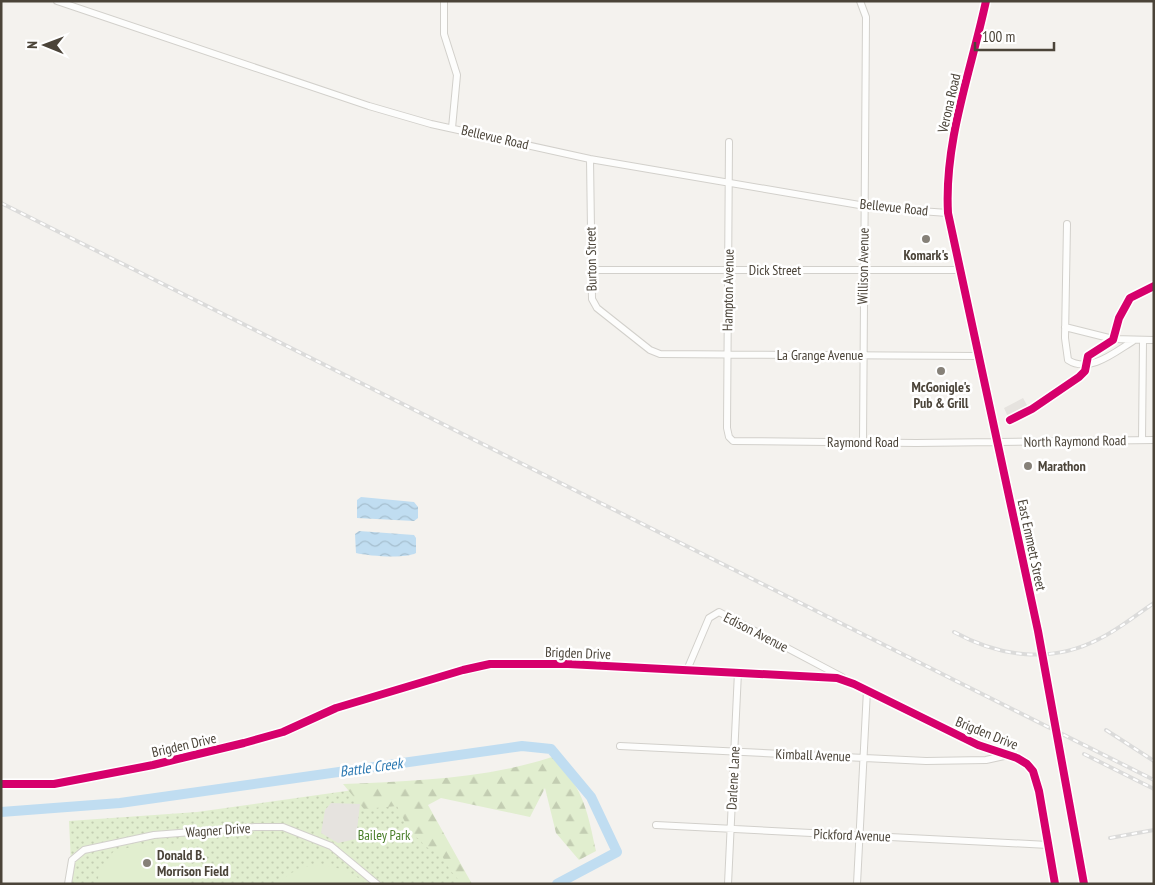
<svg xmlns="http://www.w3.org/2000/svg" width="1155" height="885" font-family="'PT Sans Narrow',sans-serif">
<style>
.green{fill:url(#green-dots)}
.forest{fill:url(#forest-firs)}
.pitch{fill:#e1eecf}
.parking{fill:#e6e3df}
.water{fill:url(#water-waves)}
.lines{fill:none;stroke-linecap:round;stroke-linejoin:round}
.river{stroke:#c0ddf1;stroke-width:10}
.minor-casing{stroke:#d2d0cb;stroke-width:8}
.minor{stroke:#fdfdfc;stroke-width:6}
.rail-casing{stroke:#dbdbda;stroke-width:4}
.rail{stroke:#fff;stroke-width:2;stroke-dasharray:5.5;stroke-linecap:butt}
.minor-bridge-casing{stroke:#d2d0cb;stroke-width:8;stroke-linecap:butt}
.minor-bridge{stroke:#fdfdfc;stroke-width:6}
.cycleway-casing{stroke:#fff;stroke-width:11}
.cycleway{stroke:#d6006c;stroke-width:8}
.poi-dot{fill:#868178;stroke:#fff;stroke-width:2}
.labels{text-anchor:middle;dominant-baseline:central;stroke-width:5;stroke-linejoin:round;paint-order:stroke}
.street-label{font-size:14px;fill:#4b4439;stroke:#fff}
.poi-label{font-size:14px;font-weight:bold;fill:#4b4439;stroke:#fff}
.park-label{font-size:14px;fill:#4a7f2a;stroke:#fff}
.water-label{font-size:15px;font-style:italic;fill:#2e7ab2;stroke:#fff}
</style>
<defs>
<pattern id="green-dots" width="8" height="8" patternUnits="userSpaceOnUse" patternTransform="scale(1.25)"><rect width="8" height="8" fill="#e1eecf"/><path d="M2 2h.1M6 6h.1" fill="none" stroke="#c3cdb2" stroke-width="1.8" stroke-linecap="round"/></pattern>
<pattern id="forest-firs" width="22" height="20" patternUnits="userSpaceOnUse" patternTransform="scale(1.25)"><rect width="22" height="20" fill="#e1eecf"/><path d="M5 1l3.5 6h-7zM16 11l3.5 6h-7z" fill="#c3cdb2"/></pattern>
<pattern id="water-waves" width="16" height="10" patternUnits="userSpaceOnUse" patternTransform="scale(1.25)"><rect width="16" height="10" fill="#c0ddf1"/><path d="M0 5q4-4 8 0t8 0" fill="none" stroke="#a6bfcf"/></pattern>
</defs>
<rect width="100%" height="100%" fill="#f4f2ee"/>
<!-- green -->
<path class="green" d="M410,782l59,102h-397l-3,-63 128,-9z"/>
<!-- forest -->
<path class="forest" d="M552,757c32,31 35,53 44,94l-17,9 -23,-27 -11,-45 -15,29 -89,-19 -13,7 44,79h-10l-12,-14 -9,-16 -17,-8 -4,-7 -16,-6 1,-11 -8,-16 -33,3 -21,-25c70,-3 142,-5 209,-27z"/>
<!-- pitch -->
<path class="pitch" d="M159,845l29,1v38h-91l2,-11 14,-21 21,-6z
M311,865c21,0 39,4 55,19h-89l14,-11z"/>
<!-- parking -->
<path class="parking" d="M1023,398l5,9 -20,10 -4,-9z
M331,803l29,1 -4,35 -18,4 -17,-10 4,-23z"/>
<!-- water -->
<path class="water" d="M361,497l53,5 4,5v11l-4,3 -57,-3v-18z
M359,531l55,4 2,3v15c-11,6 -47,3 -60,0l-1,-19z"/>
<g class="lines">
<!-- river -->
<path class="river" d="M1,812l119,-9 402,-57 29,3 40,48 26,55 -60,32"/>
<defs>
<path id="minor" d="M57,1l312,105 62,18 159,35 287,49 71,5
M444,1v33l13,41 -5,53
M860,1l6,16 -3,425
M986,1c-15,70 -42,140 -38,212l90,418
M729,142l-2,286 2,9 4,4 183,2 238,-3
M590,159l2,140 5,9 53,42 10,4 319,2
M1067,224l-2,114 3,22c21,14 47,-8 65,-19
M591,270h368
M1065,327l48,12 41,1
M1142,440l1,-99
M687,670l22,-52 10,-6 123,65
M620,746l306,15 60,-1 18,-4
M1064,777l20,107
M1,784h53l99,-19 91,-22 39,-11 53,-24 127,-38 27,-6h78l269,14 17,6 124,61 39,13 10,6 6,7 6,20 16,93
M656,825l392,20
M68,884l4,-24 12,-10 70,-15 101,-8h28l48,19 46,38
M728,884l10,-212
M857,884l10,-194"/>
</defs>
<!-- minor casing -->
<use href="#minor" class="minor-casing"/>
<!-- minor -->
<use href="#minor" class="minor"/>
<defs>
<path id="rail" d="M1,203l1153,577
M954,632c46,25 97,32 145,7 19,-9 37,-24 55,-36
M1106,730l48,31
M1084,754l70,35
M1110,838l44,-8"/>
</defs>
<!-- rail casing -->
<use href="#rail" class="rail-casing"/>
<!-- rail -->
<use href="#rail" class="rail"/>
<defs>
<path id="minor-bridge" d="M1038,631l26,146"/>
</defs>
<!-- minor-bridge casing -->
<use href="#minor-bridge" class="minor-bridge-casing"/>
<!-- minor-bridge -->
<use href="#minor-bridge" class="minor-bridge"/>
<defs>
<path id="cycleway" d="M986,1c-15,70 -42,140 -38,212l90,418 46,253
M1010,420l22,-11 47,-32 6,-6 3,-15 25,-16 6,-22 11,-20 24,-12
M1,784h53l99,-19 91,-22 39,-11 53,-24 127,-38 27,-6h78l269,14 17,6 124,61 39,13 10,6 6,7 6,20 16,93"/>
</defs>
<!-- cycleway casing -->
<use href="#cycleway" class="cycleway-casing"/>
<!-- cycleway -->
<use href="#cycleway" class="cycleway"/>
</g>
<!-- markers -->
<g class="poi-dot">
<circle cx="926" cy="239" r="5"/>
<circle cx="941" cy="371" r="5"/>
<circle cx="1028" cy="466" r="5"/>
<circle cx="147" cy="863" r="5"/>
</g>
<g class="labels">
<!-- street labels -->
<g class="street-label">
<text transform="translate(949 103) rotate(-77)">Verona Road</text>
<text transform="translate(495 137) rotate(13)">Bellevue Road</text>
<text transform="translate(894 207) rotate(6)">Bellevue Road</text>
<text transform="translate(591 259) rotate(-91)">Burton Street</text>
<text transform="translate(863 266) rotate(-89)">Willison Avenue</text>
<text x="775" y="270">Dick Street</text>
<text transform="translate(728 290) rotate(-89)">Hampton Avenue</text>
<text x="820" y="355">La Grange Avenue</text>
<text transform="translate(1075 441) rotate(-1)">North Raymond Road</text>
<text x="863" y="442">Raymond Road</text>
<text transform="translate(1032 545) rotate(78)">East Emmett Street</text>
<text transform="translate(756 632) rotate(27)">Edison Avenue</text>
<text transform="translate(578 653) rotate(2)">Brigden Drive</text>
<text transform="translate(987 733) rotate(22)">Brigden Drive</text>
<text transform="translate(184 745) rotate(-13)">Brigden Drive</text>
<text transform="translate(813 755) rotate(2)">Kimball Avenue</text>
<text transform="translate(733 778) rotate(-87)">Darlene Lane</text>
<text transform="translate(218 830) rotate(-4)">Wagner Drive</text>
<text transform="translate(852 835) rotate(2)">Pickford Avenue</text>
</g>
<!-- poi labels -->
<g class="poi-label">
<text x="926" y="255">Komark's</text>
<text x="941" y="387">McGonigle's<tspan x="941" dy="16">Pub &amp; Grill</tspan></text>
<text x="1038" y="466" text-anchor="start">Marathon</text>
<text x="157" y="855" text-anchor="start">Donald B.<tspan x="157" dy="16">Morrison Field</tspan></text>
</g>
<!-- park labels -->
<g class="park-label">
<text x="384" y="835">Bailey Park</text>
</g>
<!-- water labels -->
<g class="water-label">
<text transform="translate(371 767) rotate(-8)">Battle Creek</text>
</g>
</g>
<!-- border -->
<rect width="1155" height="885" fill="none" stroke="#4b4439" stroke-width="5"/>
<!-- north arrow -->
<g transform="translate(45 45) rotate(271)" stroke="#ffffff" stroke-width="4" paint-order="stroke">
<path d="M0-4L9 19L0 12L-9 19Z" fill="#4b4439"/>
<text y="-8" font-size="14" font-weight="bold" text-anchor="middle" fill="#4b4439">N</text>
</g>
<!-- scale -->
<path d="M975 42v8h79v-8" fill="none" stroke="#4b4439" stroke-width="2.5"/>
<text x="982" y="42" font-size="15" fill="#4b4439" stroke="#ffffff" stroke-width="4" paint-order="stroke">100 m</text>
</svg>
